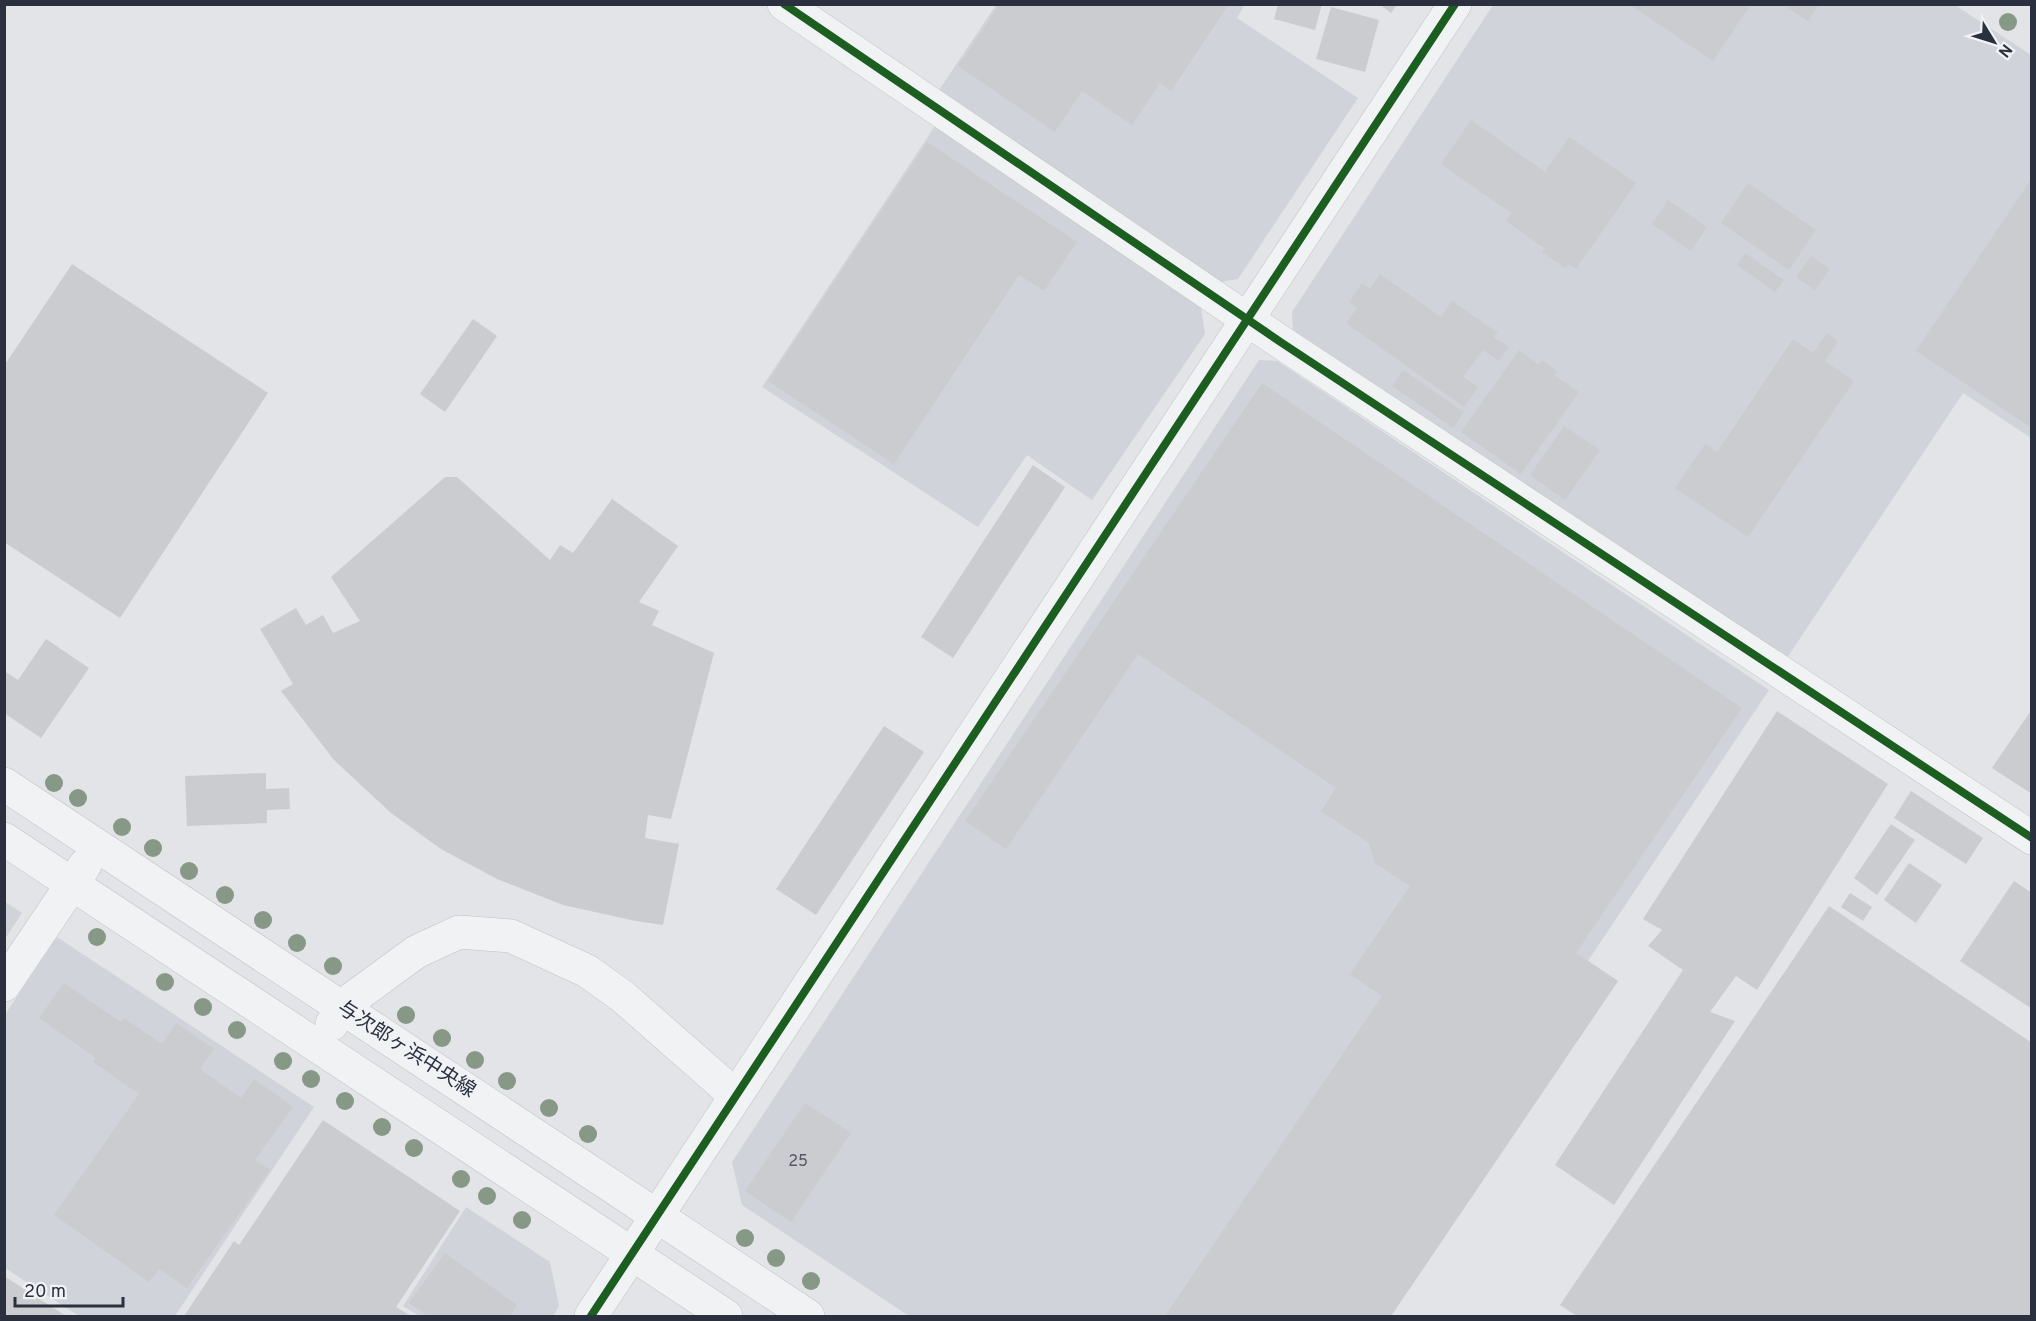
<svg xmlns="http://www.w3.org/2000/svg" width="2036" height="1321" font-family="Overpass,'Noto Sans JP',sans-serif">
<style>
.built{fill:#d1d3da}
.building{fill:#cacccf}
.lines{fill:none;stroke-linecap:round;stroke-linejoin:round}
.minor-casing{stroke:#c1c2c5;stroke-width:34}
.minor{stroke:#f1f2f4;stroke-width:33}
.cycleway-casing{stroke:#f0f2f6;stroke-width:11}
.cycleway{stroke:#1b5e20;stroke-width:8}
.tree{fill:#879887}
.labels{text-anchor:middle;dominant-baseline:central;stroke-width:6;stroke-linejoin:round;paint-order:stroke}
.number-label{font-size:16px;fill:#545863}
.street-label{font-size:20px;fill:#2b303e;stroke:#f0f2f6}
</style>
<rect width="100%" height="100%" fill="#e2e4e7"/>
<!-- built -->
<path class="built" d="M1245,4l-8,14 121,80 -120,181 -18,3 -281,-192 57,-85z
M1493,5h462l76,50v383l-68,-45 -176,265 -494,-323 -1,-23z
M935,126l266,181 4,27 -113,166 -65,-45 -49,72 -216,-140z
M1259,360l18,1 492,329 -181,271 30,20 -227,335h-482l-167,-111 -10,-43z
M5,902l17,11 -17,26z
M57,937l257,170 -139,209h-96l-74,-48 -1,-252z
M466,1207l84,55 9,44 -6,10h-134l-16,-10z"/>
<!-- building -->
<path class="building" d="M1000,4h229l-58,87 -11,-8 -28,42 -50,-34 -27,41 -97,-66z
M1278,4h44l-7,26 -41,-11z
M1379,4h18l-6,9z
M1629,4h122l-38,57z
M1782,4h37l-11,17z
M1331,7l48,13 -14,52 -49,-13z
M1471,120l74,52 24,-35 67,46 -60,86 -7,-5 -4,4 -23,-16 2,-4 -38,-27 5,-8 -70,-49z
M927,142l150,100 -33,49 -25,-16 -125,189 -126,-83z
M2032,178v250l-116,-77z
M1748,183l68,47 -27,40 -68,-47z
M1668,200l39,27 -16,24 -39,-27z
M1745,253l39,27 -9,12 -38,-27z
M1811,256l19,13 -15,21 -19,-13z
M72,264l196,129 -148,225 -116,-76v-176z
M1380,274l61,43 11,-16 46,32 -4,4 15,10 -10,14 -16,-11 -20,27 15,10 -14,20 -118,-84 11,-15 -8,-6 13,-19 8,6z
M473,319l24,17 -52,76 -25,-18z
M1827,333l11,8 -13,20 29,20 -106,156 -73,-49 30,-44 12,8 76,-113 20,14z
M1519,350l19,14 4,-4 15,11 -3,4 25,17 -58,82 -60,-42z
M1403,370l61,42 -11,16 -61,-42z
M1262,383l480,325 -166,245 42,28 -227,335h-226l217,-320 -32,-22 60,-88 -35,-23 -6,-20 -48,-32 15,-23 -198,-134 -132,195 -41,-28z
M1564,426l36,24 -35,50 -35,-25z
M1033,465l32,22 -112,171 -32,-21z
M445,477h12l93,83 10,-15 13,8 39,-54 66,47 -39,56 20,9 -7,14 62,28 -43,166 -23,-4 -3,23 34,6 -16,81 -27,-4 -73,-16 -66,-26 -56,-30 -50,-36 -57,-53 -53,-69 12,-7 -33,-55 36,-21 10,17 17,-10 10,18 27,-12 -29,-44z
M46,639l43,29 -48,70 -37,-25v-42l14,9z
M2032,709v85l-40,-26z
M1777,711l111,73 -131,206 -21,-14 -26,36 25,9 -121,184 -59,-40 128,-195 -35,-24 14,-16 -19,-11z
M884,726l40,26 -108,163 -40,-26z
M266,773v16l23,-1 1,21 -23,1v13l-80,3 -2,-50z
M1911,791l72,47 -17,26 -72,-46z
M1891,824l24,16 -38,55 -23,-17z
M1909,863l33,22 -26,38 -32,-23z
M2014,881l18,12v116l-72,-48z
M1850,893l22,14 -9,14 -22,-14z
M1829,906l203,137v273h-455l-17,-11z
M64,983l57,39 3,-4 38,26 14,-21 38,26 -14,20 41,29 13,-19 39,28 -38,53 15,10 -83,118 -28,-19 -10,13 -95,-67 85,-121 -46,-32 3,-4 -57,-40z
M805,1103l46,30 -60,89 -46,-31z
M323,1120l137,91 -64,96 15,9h-227l50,-75 5,4z
M445,1253l72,52 -7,11h-82l-19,-13z
M4,1276l62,40h-62z"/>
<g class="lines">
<defs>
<path id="minor" d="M784,4l498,339 750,495
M4,784l804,532
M4,839l722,477
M4,985l81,-120
M332,1024l9,-17 75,-55 43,-20 52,4 76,35 35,25 114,100
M591,1316l864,-1312"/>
</defs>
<!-- minor casing -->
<use href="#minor" class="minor-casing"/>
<!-- minor -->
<use href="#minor" class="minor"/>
<defs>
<path id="cycleway" d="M784,4l498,339 750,495
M591,1316l864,-1312"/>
</defs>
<!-- cycleway casing -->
<use href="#cycleway" class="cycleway-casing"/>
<!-- cycleway -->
<use href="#cycleway" class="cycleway"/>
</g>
<!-- trees -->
<g class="tree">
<circle cx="2008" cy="22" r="9"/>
<circle cx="54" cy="783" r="9"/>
<circle cx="78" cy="798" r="9"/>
<circle cx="122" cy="827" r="9"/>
<circle cx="153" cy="848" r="9"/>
<circle cx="189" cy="871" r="9"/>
<circle cx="225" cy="895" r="9"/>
<circle cx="263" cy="920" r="9"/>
<circle cx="97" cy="937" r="9"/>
<circle cx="297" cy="943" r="9"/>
<circle cx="333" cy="966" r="9"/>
<circle cx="165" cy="982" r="9"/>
<circle cx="203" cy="1007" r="9"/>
<circle cx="406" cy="1015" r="9"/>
<circle cx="237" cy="1030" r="9"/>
<circle cx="442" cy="1038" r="9"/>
<circle cx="475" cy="1060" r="9"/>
<circle cx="283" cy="1061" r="9"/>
<circle cx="311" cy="1079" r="9"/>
<circle cx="507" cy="1081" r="9"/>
<circle cx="345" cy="1101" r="9"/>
<circle cx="549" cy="1108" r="9"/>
<circle cx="382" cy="1127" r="9"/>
<circle cx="588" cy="1134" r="9"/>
<circle cx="414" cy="1148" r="9"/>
<circle cx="461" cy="1179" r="9"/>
<circle cx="487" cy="1196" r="9"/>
<circle cx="522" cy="1220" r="9"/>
<circle cx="745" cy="1238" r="9"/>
<circle cx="776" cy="1258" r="9"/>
<circle cx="811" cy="1281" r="9"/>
</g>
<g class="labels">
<!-- number labels -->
<g class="number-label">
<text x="798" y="1162">25</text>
</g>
<!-- street labels -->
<g class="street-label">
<text transform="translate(406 1050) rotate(33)">与次郎ヶ浜中央線</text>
</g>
</g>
<!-- border -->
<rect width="2036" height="1321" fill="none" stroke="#2b303e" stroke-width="12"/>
<!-- north arrow -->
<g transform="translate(1994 42) rotate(128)" stroke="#f0f2f6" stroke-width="4.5" paint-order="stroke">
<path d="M0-4.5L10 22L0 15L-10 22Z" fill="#2b303e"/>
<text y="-9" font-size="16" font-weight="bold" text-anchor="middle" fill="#2b303e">N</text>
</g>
<!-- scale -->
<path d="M15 1297v9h108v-9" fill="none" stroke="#2b303e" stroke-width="3"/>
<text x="24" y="1297" font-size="18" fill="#2b303e" stroke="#f0f2f6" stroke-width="4.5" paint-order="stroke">20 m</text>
</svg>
